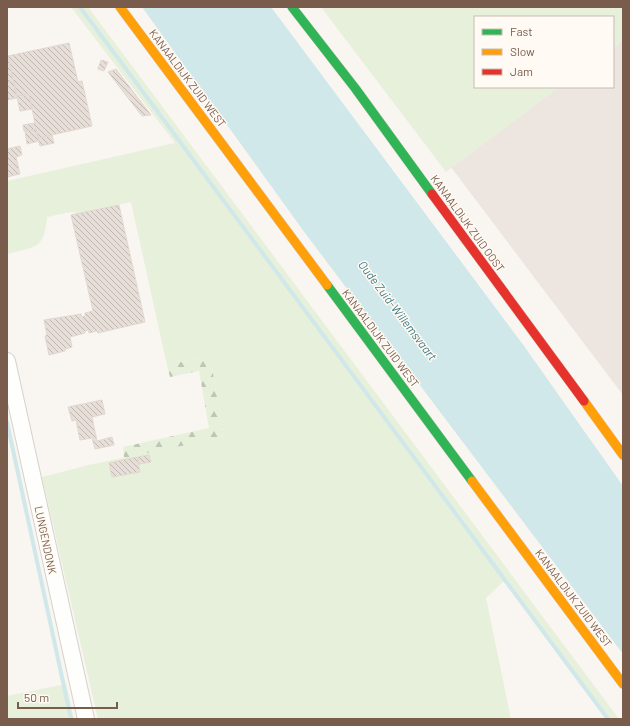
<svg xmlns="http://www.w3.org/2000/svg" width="630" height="726" font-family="Barlow,sans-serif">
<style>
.industrial{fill:#ede5e0;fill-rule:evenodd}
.grass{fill:#e7f0db}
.forest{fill:url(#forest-firs)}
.water{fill:#d0e8ea}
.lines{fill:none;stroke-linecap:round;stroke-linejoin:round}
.stream{stroke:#d0e8ea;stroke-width:4}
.building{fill:url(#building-back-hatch);stroke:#e2d8d2}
.street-casing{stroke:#d7d1cb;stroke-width:18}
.fast-casing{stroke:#d9d2cb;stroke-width:10}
.slow-casing{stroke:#d9d2cb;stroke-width:10}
.jam-casing{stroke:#d9d2cb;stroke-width:10}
.street{stroke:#fefefd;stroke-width:16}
.fast{stroke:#30b455;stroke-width:9}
.slow{stroke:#ff9f0a;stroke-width:9}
.jam{stroke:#e5322d;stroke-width:9}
.labels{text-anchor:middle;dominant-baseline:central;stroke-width:3;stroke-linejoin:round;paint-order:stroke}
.street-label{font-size:11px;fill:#7a5c4d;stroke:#fffaf3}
.water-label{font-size:12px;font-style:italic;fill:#437c86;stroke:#fffaf3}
</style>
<defs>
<pattern id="forest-firs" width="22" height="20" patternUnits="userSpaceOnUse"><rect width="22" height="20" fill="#e7f0db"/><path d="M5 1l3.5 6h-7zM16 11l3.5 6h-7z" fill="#c0c6b4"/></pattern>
<pattern id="building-back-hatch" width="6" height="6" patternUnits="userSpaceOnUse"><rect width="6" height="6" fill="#e6ded7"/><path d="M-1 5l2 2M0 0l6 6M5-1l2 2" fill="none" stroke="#bfb7b1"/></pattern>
</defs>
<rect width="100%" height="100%" fill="#f9f5f0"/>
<!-- industrial -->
<path class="industrial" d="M330,7h293v388zM475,17h138v70h-138z"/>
<!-- grass -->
<path class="grass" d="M71,7h17l531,712h-12l-103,-138 -18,17 25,121h-413l-56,-242 51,-13 131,-27 -14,-81 -43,9 -36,-163 -52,11 -8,-1 -24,5c-3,33 -11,29 -40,37v-73l168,-38z
M321,7h302v34l-10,7v-31h-138v70h85l-114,85z
M66,684l8,35h-67v-23z"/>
<!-- forest -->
<path class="forest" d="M210,356l14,81 -100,21 -1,-11 86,-19 -10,-57 -29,6 -3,-12z"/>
<!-- water -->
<path class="water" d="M142,7h129l253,339 99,140v168l-318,-421z"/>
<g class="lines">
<!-- stream -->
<path class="stream" d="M80,7l528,712
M7,422l64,297"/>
</g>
<!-- building -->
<path class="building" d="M69,43l9,39 4,-1 10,45 -54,12 -2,-9 -12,2 -1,-6 12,-2 -6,-29 -12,2 -9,-40z
M101,60l7,2 -4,9 -6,-2z
M7,61h2l8,37 -10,2z
M116,69l35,46 -9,1 -34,-44z
M29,94l3,15 -12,2 -3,-15z
M36,129l3,12 -12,3 -2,-13z
M52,135l2,8 -14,3 -2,-8z
M20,146l2,9 -6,2 4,17 -13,3v-28z
M119,205l26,117 -47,11 -1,-2 -8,2 -1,-3 -3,1v2l-15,4 2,10 -7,2v2l-16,4 -4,-19 2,-1 -3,-15 37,-6 1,3 3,-1v-3l8,-2 -22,-96z
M102,400l3,14 -13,3 5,24 15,-4 2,8 -19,4 -3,-11 -12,2 -4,-20 -4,1 -4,-14z
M149,455l2,7 -12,2 -1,-7z
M137,457l3,15 -28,5 -3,-14z"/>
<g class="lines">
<defs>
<path id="street" d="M7,361l79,358"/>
<path id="fast" d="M292,7l63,81 77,106
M327,285l145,196"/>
<path id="slow" d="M120,7l207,278
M584,401l39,54
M472,481l151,203"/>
<path id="jam" d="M432,194l152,207"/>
</defs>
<!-- street casing -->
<use href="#street" class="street-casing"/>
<!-- fast casing -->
<use href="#fast" class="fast-casing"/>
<!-- slow casing -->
<use href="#slow" class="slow-casing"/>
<!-- jam casing -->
<use href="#jam" class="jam-casing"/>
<!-- street -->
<use href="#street" class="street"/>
<!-- fast -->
<use href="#fast" class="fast"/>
<!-- slow -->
<use href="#slow" class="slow"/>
<!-- jam -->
<use href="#jam" class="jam"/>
</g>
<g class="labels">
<!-- street labels -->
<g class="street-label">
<text transform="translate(188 78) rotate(53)">KANAALDIJK ZUID WEST</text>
<text transform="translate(468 223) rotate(54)">KANAALDIJK ZUID OOST</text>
<text transform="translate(381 338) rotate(53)">KANAALDIJK ZUID WEST</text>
<text transform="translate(46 540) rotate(78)">LUNGENDONK</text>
<text transform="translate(574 598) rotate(53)">KANAALDIJK ZUID WEST</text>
</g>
<!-- water labels -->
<g class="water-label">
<text transform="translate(398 310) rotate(53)">Oude Zuid-Willemsvaart</text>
</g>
</g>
<!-- border -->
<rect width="630" height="726" fill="none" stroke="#7a5c4d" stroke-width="16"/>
<!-- legend -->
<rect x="474" y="16" width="140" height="72" fill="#fffaf3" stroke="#cabbb1"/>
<rect x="482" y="29" width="20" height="6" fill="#30b455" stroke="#cabbb1"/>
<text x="510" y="36" font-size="12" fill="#7a5c4d">Fast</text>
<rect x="482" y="49" width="20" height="6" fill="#ff9f0a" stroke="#cabbb1"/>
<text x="510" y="56" font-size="12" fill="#7a5c4d">Slow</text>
<rect x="482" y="69" width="20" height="6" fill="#e5322d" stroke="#cabbb1"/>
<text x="510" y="76" font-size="12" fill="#7a5c4d">Jam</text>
<!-- scale -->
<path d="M18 702v6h99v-6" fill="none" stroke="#7a5c4d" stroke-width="2"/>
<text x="24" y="702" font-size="12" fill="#7a5c4d" stroke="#fffaf3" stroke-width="3" paint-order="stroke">50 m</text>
</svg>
